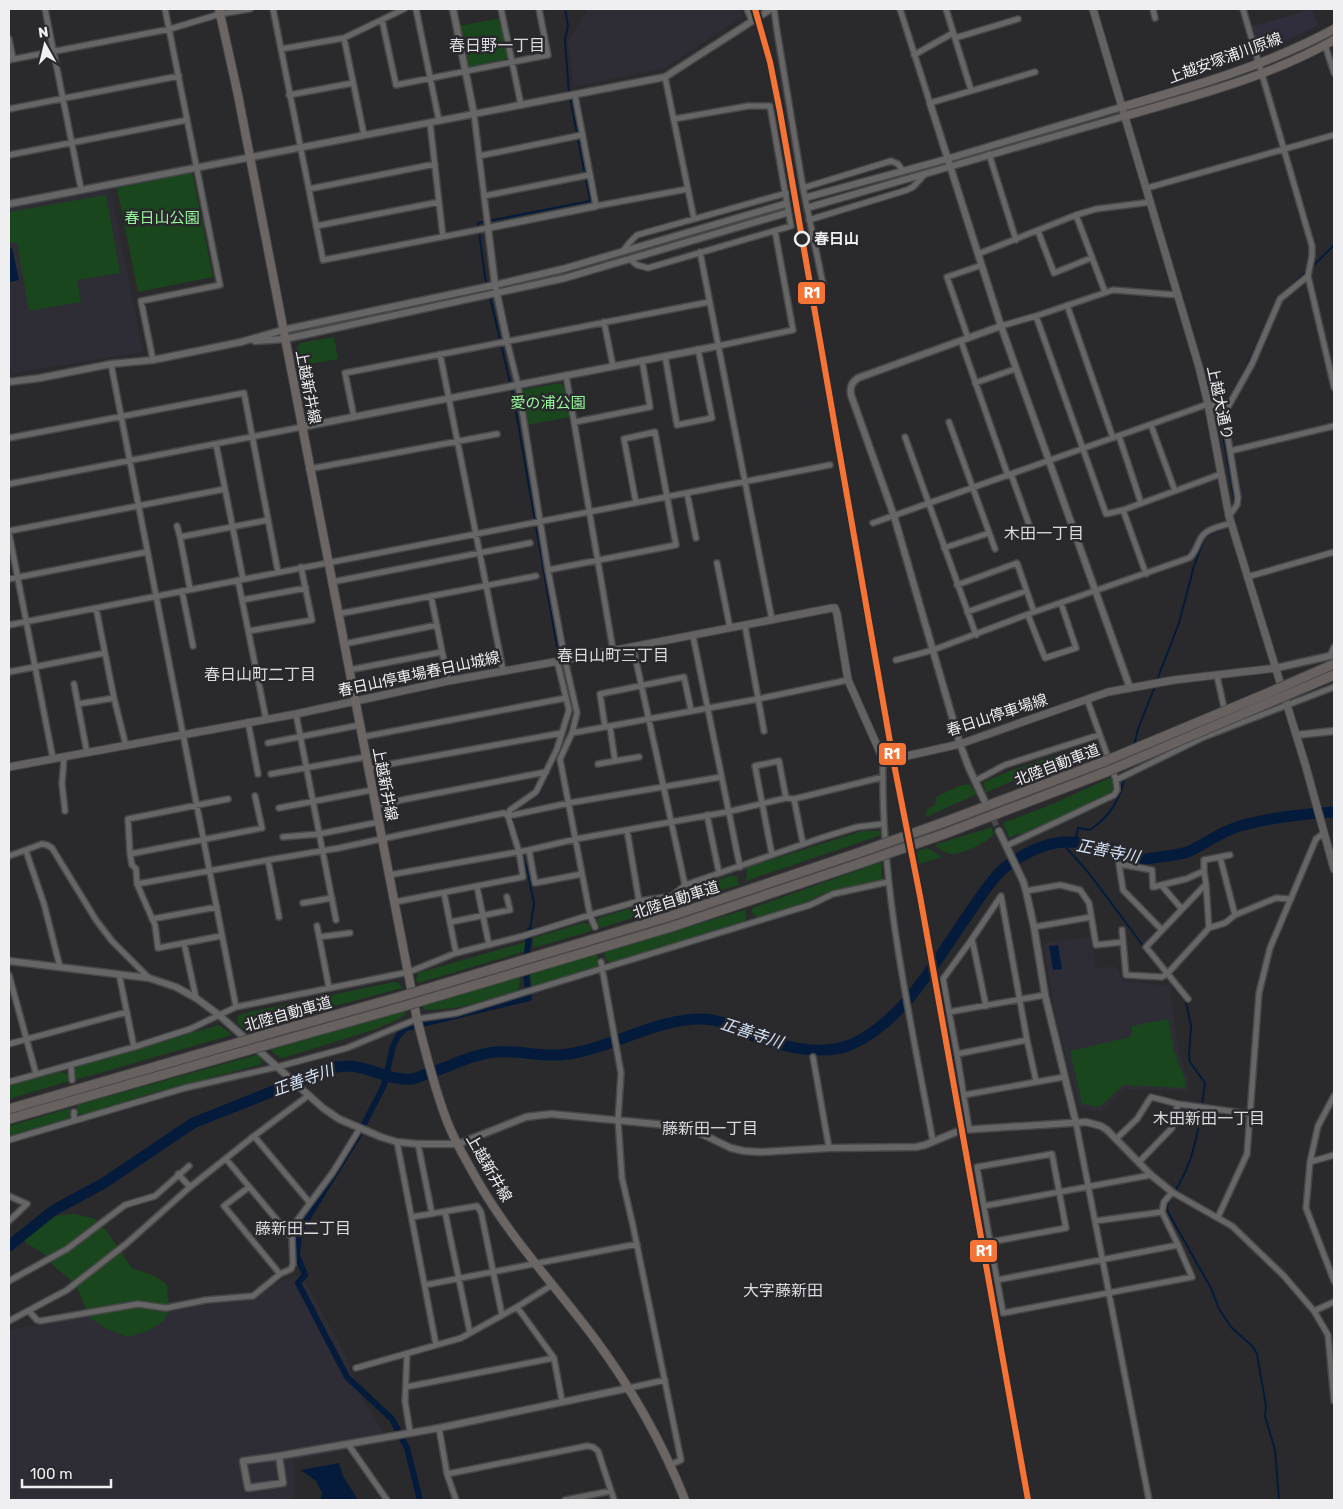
<svg xmlns="http://www.w3.org/2000/svg" width="1343" height="1509" font-family="Rubik,'Noto Sans JP',sans-serif">
<style>
.commercial{fill:#302d3c}
.built{fill:#2e2d36}
.green{fill:#19461c}
.water{fill:#041b3b}
.lines{fill:none;stroke-linecap:round;stroke-linejoin:round}
.stream{stroke:#041b3b;stroke-width:2}
.canal{stroke:#041b3b;stroke-width:6}
.river{stroke:#041b3b;stroke-width:11}
.tertiary-tunnel{stroke:#48484a;stroke-width:6;stroke-dasharray:6 3;stroke-linecap:butt}
.minor-casing{stroke:#474749;stroke-width:8}
.tertiary-casing{stroke:#474749;stroke-width:9}
.secondary-casing{stroke:#474749;stroke-width:9}
.primary-casing{stroke:#474749;stroke-width:10}
.motorway-casing{stroke:#474749;stroke-width:11}
.minor{stroke:#666667;stroke-width:5}
.tertiary{stroke:#666667;stroke-width:6}
.secondary{stroke:#646162;stroke-width:7}
.primary{stroke:#6b6664;stroke-width:8}
.motorway{stroke:#67625f;stroke-width:9}
.motorway-bridge-casing{stroke:#474749;stroke-width:11;stroke-linecap:butt}
.motorway-bridge{stroke:#67625f;stroke-width:9}
.rail-1-casing{stroke:#29292d;stroke-width:10}
.rail-1{stroke:#f57335;stroke-width:6}
.stop-dot{fill:#29292d;stroke:#efeff2;stroke-width:2.5}
.labels{text-anchor:middle;dominant-baseline:central;stroke-width:5;stroke-linejoin:round;paint-order:stroke}
.street-label{font-size:15px;fill:#efeff2;stroke:#29292d}
.park-label{font-size:15px;fill:#96f999;stroke:#29292d}
.stop-label{font-size:15px;font-weight:bold;fill:#efeff2;stroke:#29292d;text-anchor:start}
.neighbourhood-label{font-size:16px;fill:#dadadf;stroke:#29292d}
.water-label{font-size:16px;font-style:italic;fill:#d5e4f8;stroke:#29292d}
.line-badge{stroke:#29292d;stroke-width:2}
.badge-label{font-size:14px;text-anchor:middle;font-weight:bold;fill:#fff}
</style>
<rect width="100%" height="100%" fill="#2a2a2c"/>
<!-- commercial -->
<path class="commercial" d="M1312,9l6,17 -60,27 -7,-26z"/>
<!-- built -->
<path class="built" d="M588,9h151l3,8 -78,51 -91,19 -5,-46z
M111,190l32,162 -134,22v-167z
M1091,936l5,33 19,-3 9,15 46,5 8,63 10,28 1,14 -64,-2 -23,23 -23,-4 -23,-90 -13,-75z
M293,1276l10,2 43,78 10,32 33,53 -95,20v39h-285v-170l201,-35 41,-3z"/>
<!-- green -->
<path class="green" d="M500,18l8,41 -41,8 -8,-41z
M192,172l21,105 -75,15 -21,-104z
M106,195l14,78 -43,7 4,22 -52,9 -12,-69 -8,1v-31z
M334,337l4,22 -40,7 -2,-16 4,-7z
M560,383l4,3 6,31 -43,8 -7,-35z
M1092,743h5l3,4 -5,5 -90,32 -20,9 -1,-11 26,-11z
M1112,777c3,7 2,11 -3,17l-84,40h-8l-8,4 -6,-15 45,-17z
M969,784l8,10 -51,23 1,-8 8,-4 1,-8 23,-11z
M992,827l1,8c-5,7 -31,19 -40,19 -7,0 -14,-5 -19,-9z
M862,831h20l-1,4 -135,46 1,-13 5,-2z
M928,848l14,9 -23,7 -2,-13z
M881,862l1,18 -40,8 -17,5 -22,11 -44,15 -7,-6v-5z
M730,876l7,1 2,8 -139,43 -3,-7 2,-3 45,-14 28,-5 18,-10z
M745,910l1,9 -5,5 -126,39c-7,0 -10,-3 -11,-11z
M583,923l7,1 1,7 -58,17v-10z
M526,942v9l-108,32 -2,-4 2,-6z
M597,954l1,7 -2,10 -64,19 -2,-16z
M520,977l-1,11 -4,4 -58,16 -31,2 -5,-5z
M394,982l5,1 3,5 -157,42 -7,-6v-8l11,-4z
M405,1010l1,4 -9,6 -24,10 -87,27 -6,1 -10,-8z
M1168,1019l6,31 11,29v9l-62,-3 -23,22 -18,-3 -12,-53 61,-14 1,-11z
M219,1025l13,10 -157,45v-11l4,-4z
M260,1054l2,9 -3,2 -110,29 -61,20h-10l-1,-9z
M59,1072l10,2v7l-60,18v-14z
M70,1108l1,11 -4,3 -58,17v-13z
M75,1214l20,5 12,13 25,36 25,9 10,8 2,23 -5,13 -16,10 -20,6 -21,-8 -17,-11 -15,-35 -18,-14 -14,-16 -17,-10 -2,-13c17,-12 30,-15 51,-16z"/>
<!-- water -->
<path class="water" d="M12,248l7,32 -10,2v-33z
M1058,945l4,24 -9,1 -4,-24z
M339,1463l4,13 15,24h-38l2,-7 -6,-12 -15,-11z"/>
<g class="lines">
<!-- stream -->
<path class="stream" d="M565,9l3,17 -3,14 4,53
M1312,267l22,-22
M489,293l-4,-16 -7,-54 112,-22 -20,-104
M1284,293l22,-21
M490,297l24,103 45,258
M1227,403l20,-37 26,-57
M1222,414l-2,3 15,86
M1157,680l22,-57 15,-57 11,-30 24,-10
M1134,746l4,-17 17,-43
M523,804l16,-10 20,-44 13,-41 -12,-46
M515,809l-3,8 16,57 6,29 -4,27
M1061,842l27,30 56,75
M1075,842l3,-14 12,2c21,-15 29,-29 35,-53
M1157,964l29,38 5,23 -2,31 1,6 15,21c-5,37 -9,76 -30,108
M1168,1201l-1,8 2,5 42,74 8,21 12,18 22,20 4,7 9,52 -1,10 10,34 4,50"/>
<!-- canal -->
<path class="canal" d="M420,1500l-13,-52 -15,-29 -45,-42 -49,-94 7,-8 -8,-20 2,-23 58,-94 27,-53 9,-39 5,-10 8,-8 123,-30 -4,-32 5,-36"/>
<!-- river -->
<path class="river" d="M9,1246l45,-36 50,-27 89,-60 141,-56c5,0 11,-1 16,-1 20,1 40,15 61,13 7,-1 14,-5 21,-7 21,-7 42,-18 64,-20 25,-2 48,6 73,2 46,-7 87,-36 135,-35 20,1 30,9 47,16 29,11 68,22 99,10 55,-23 89,-90 122,-136 9,-13 19,-29 31,-40 16,-13 40,-26 61,-27 16,-1 34,4 50,7 10,3 21,11 32,10 13,-2 31,-3 44,-8 16,-8 32,-20 50,-25 31,-9 63,-12 94,-14"/>
<!-- tertiary-tunnel -->
<path class="tertiary-tunnel" d="M785,204l23,-7
M786,213l24,-6
M986,804l13,27"/>
<defs>
<path id="minor" d="M45,9l36,180
M273,9l50,251 165,-32 -14,-114
M416,9l23,112
M501,9l20,96
M747,9l5,12
M774,9l3,22 26,157 20,96
M900,9l30,94 105,-31
M946,9l25,81
M1153,9l2,9
M1243,9l69,237v10l-4,20 26,111
M382,20l14,65 152,-30 -9,-46
M344,38l20,97
M955,38l63,-19
M9,39l4,20
M1325,45l9,28
M281,49l63,-11 60,-29
M914,55l39,-22
M9,60l161,-31 50,-15 30,-5
M665,77l29,142
M289,95l64,-12
M575,95l21,111 92,-17
M9,109l170,-33
M430,123l13,114
M989,154l27,86
M9,155l178,-35
M479,156l103,-21
M803,188l88,-27 7,3 5,7
M1147,188l187,-53
M309,189l126,-25
M484,196l105,-21
M1076,215l20,-6 55,-7
M809,220l98,-30 6,-3 12,-13
M316,226l123,-24
M1038,231l16,42 37,-15
M623,251l7,-9 7,-7 150,-42
M700,252l72,368
M978,254l98,-39 29,77
M631,260l6,5 11,3 143,-42 -21,-120h-22l-74,13
M1067,305l46,133
M1036,316l70,198 17,-4
M604,322l9,44
M1001,326l35,-10 77,-26 65,5
M968,338l-21,-61 35,-12
M507,341l11,44 30,185 17,90 12,53 -5,20 -12,26 30,156 5,12
M961,341l47,135
M718,346l75,-16 -18,-99
M440,354l63,316
M665,356l12,69 35,-7 -14,-69
M153,360l-12,-59 79,-16 -55,-276
M111,364l125,643
M566,375l47,275
M975,383l40,-14
M1224,414l28,-50 28,-65 28,-23
M354,417l-9,-44 364,-71
M575,422l75,-15 -8,-47
M949,422l46,127
M1151,425l24,66
M1119,436l22,67
M905,437l71,198
M9,438l235,-45 34,179
M216,444l27,135
M1230,451l104,-25
M309,469l188,-35
M1011,474l21,59
M9,484l293,-57
M687,493l9,45
M873,523l335,-119c7,2 14,3 16,11l14,83 -1,7 -8,11
M177,526l3,11
M9,531l216,-42
M9,533l44,226
M944,548l45,-15
M717,563l13,65
M548,570l128,-25 -21,-113 -31,7 12,64
M1146,574l-23,-64 98,-36
M1247,577l87,-25
M9,579l138,-27
M238,580l28,139
M332,582l198,-39
M957,585l60,-22 17,49
M190,589l-10,-52 88,-17
M182,591l11,55
M431,596l17,85
M242,600l64,-12
M96,608l18,90 12,48
M967,612l59,-21
M338,614l198,-38
M1028,615l17,43 31,-10 -15,-45
M9,625l821,-160
M745,626l19,105
M249,631l63,-11 -11,-53
M693,636l47,231
M344,644l93,-19
M633,647l52,238
M1330,656l4,-9
M896,660l37,-10 101,-38 155,-54c8,-6 8,-17 15,-24 7,-7 19,-8 27,-11
M349,670l93,-18
M9,672l96,-19
M1217,676l8,36
M74,684l13,69
M1087,699l29,81 88,-43 130,-50
M78,704l36,-6
M296,714l40,206
M248,722l10,52
M605,727l-5,-33 84,-17 7,33
M610,727l5,34 24,-4
M572,733l186,-34 90,-19
M362,737l204,-39
M268,743l92,-18
M64,758l-2,26 3,27
M883,759c-3,129 27,257 50,383
M598,764l17,-3
M368,768l194,-35
M271,774l95,-17
M975,781l30,-16 94,-30
M794,799l9,45
M376,805l170,-33
M279,808l93,-18
M707,815l12,58
M627,830l12,71
M283,837l36,-3 60,-12
M1006,846l108,-51 3,-5 -1,-10
M529,850l6,33 47,-9
M26,851l18,53 16,63
M130,854l132,-26 -7,-32
M772,855l-17,-89 24,-5 7,37
M9,856l33,-12 5,1 5,3 44,72 16,21 37,37
M1220,857l15,58
M268,860l11,57
M1204,871v-11l26,-5
M389,875l140,-25 47,-11 151,-27 59,-14 8,1 89,-22
M137,884l131,-24 71,-12 165,-35 4,3 61,-13 152,-26
M1162,886l19,22
M477,887l12,58
M1026,891l34,-6 20,5 9,13 7,42 27,-3
M444,893l12,60
M395,902l128,-25 -4,-25 -11,-36 2,-6 26,-18 21,-43 12,-39 -12,-49
M303,903l29,-5
M152,919l65,-12
M451,922l59,-12 -3,-13
M317,926l12,62
M1034,927l57,-10
M1161,929l-38,-39 -4,-26 33,6 1,17 33,-8 18,-8 2,13
M1122,930l4,45 36,2 6,-4 41,-45 16,-5 10,-8 41,-17 15,1
M221,936l-63,12 -3,-23 -18,-41 -1,-15 -4,-4 -2,-11 -2,-35 100,-20
M319,937l31,-4
M184,943l12,55
M601,962l20,111 -3,47 4,58 11,48 48,234 -11,5
M119,974l15,73
M9,975l27,99
M1188,999l-42,-52 60,-63 3,44
M986,1006l-14,-67 -29,40 6,33 96,-17
M949,1012l8,42 70,-14 -26,-144 -29,43
M1027,1040l9,41
M9,1044l118,-32
M957,1054l12,75
M813,1057l16,91
M71,1065l1,15
M9,1082l125,-35 56,-18 46,-22 173,-35 47,-19 67,-17 67,-21 49,-14 33,-5 13,-11 136,-47 36,-11 26,-3
M964,1095l100,-18
M1334,1096l-16,30 -8,36 -4,46 28,73
M74,1120v-8
M1076,1123l73,377
M254,1136l56,67
M1116,1139l21,-20 14,-22 27,7 73,10
M9,1140l176,-52 92,-21 70,-19 70,-29 40,-6 353,-108 23,-11 55,-12
M397,1142l39,203
M418,1144l14,70
M1052,1154l14,74 -76,14 -13,-75z
M226,1159l66,79
M1139,1162l33,-34 6,-24
M1310,1162l24,-7
M178,1174l12,13
M249,1187l-25,19 56,68
M9,1196l18,8 -18,17
M984,1206l167,-31
M445,1212l25,121
M412,1217l65,-11 4,6 21,103
M1218,1217l29,-63 12,-161 11,-45 46,-109 8,-6
M1095,1221l67,-9 2,-10 8,-10 60,34 52,50 30,35 14,24 6,66
M990,1242l13,71 189,-36 -14,-32
M997,1280l181,-35 -16,-33
M9,1281l58,-32 58,-44 30,-9 34,-30
M425,1285l212,-41
M517,1307l37,51 8,43
M29,1311l8,9 3,1 98,-17 28,4 40,-8 47,-4 27,-22 11,-5 2,-5 -1,-26 4,-16 37,-50 27,-44
M1314,1311l20,-9
M9,1321l58,-31 59,-46 64,-57 64,-51 55,-41
M407,1355l-2,46 5,31
M356,1368l105,-30 56,-31 35,-22
M406,1387l148,-29
M629,1388l36,-8
M439,1428l8,46 9,26
M348,1444l39,56
M447,1474l140,-28 6,1 5,4 16,49
M565,1500l46,-9"/>
<path id="tertiary" d="M453,9l21,105
M930,103l71,223 129,362
M808,197l139,-38 175,-52
M9,204l656,-127 106,-68
M810,207l315,-91
M255,341l30,-2 280,-61 221,-65
M507,341l-12,-56 -7,-57 108,-22
M9,382l31,-4 71,-14 42,-4 88,-18 42,-12 212,-45 68,-16 222,-65
M302,427l416,-81
M1276,668l58,-13
M1296,735l38,-4
M984,800l-15,-32 -9,-24 -66,-228 -43,-121c-1,-8 0,-12 7,-17l143,-52
M999,831l24,50 3,10 8,36 11,68 31,128
M9,961l140,17 27,9 20,11 23,17 104,93 16,11 42,18 16,5 21,2h40l68,-27 25,-3 126,12 27,9 27,13 13,3 16,1 69,-4 87,-1 9,-2 36,-15 125,-8 15,4 6,4 44,45 21,17
M279,1456l-36,5 5,27 35,-5 -4,-27 160,-28 190,-40"/>
<path id="secondary" d="M1093,9l106,358 9,37 21,112 77,251 28,102
M9,767l287,-53 152,-33 117,-21 267,-52h3l2,6 11,66 35,79h10l67,-15 148,-52 66,-12 102,-12"/>
<path id="primary" d="M219,9l19,86 179,924c9,34 17,69 30,102 7,19 19,39 29,57 33,59 79,107 119,161 37,50 67,103 90,161
M1122,107c73,-21 146,-42 212,-78
M1125,116c72,-21 144,-39 209,-76"/>
<path id="motorway" d="M942,823l161,-61
M944,834l162,-62
M426,989l242,-72 190,-64
M428,999l243,-72 190,-64
M271,1033l128,-36
M281,1041l120,-34
M9,1109l228,-66
M9,1119l236,-68"/>
</defs>
<!-- minor casing -->
<use href="#minor" class="minor-casing"/>
<!-- tertiary casing -->
<use href="#tertiary" class="tertiary-casing"/>
<!-- secondary casing -->
<use href="#secondary" class="secondary-casing"/>
<!-- primary casing -->
<use href="#primary" class="primary-casing"/>
<!-- motorway casing -->
<use href="#motorway" class="motorway-casing"/>
<!-- minor -->
<use href="#minor" class="minor"/>
<!-- tertiary -->
<use href="#tertiary" class="tertiary"/>
<!-- secondary -->
<use href="#secondary" class="secondary"/>
<!-- primary -->
<use href="#primary" class="primary"/>
<!-- motorway -->
<use href="#motorway" class="motorway"/>
<defs>
<path id="motorway-bridge" d="M1103,762l165,-69 66,-29
M1106,772l228,-97
M858,853l84,-30
M861,863l83,-29
M399,997l27,-8
M401,1007l27,-8
M237,1043l34,-10
M245,1051l36,-10"/>
</defs>
<!-- motorway-bridge casing -->
<use href="#motorway-bridge" class="motorway-bridge-casing"/>
<!-- motorway-bridge -->
<use href="#motorway-bridge" class="motorway-bridge"/>
<defs>
<path id="rail-1" d="M755,9l15,53 10,50 113,647 27,137 108,604"/>
</defs>
<!-- rail-1 casing -->
<use href="#rail-1" class="rail-1-casing"/>
<!-- rail-1 -->
<use href="#rail-1" class="rail-1"/>
</g>
<!-- markers -->
<circle class="stop-dot" cx="802" cy="239" r="7"/>
<g class="labels">
<!-- street labels -->
<g class="street-label">
<text transform="translate(1225 58) rotate(-20)">上越安塚浦川原線</text>
<text transform="translate(308 387) rotate(79)">上越新井線</text>
<text transform="translate(1220 403) rotate(78)">上越大通り</text>
<text transform="translate(419 674) rotate(-12)">春日山停車場春日山城線</text>
<text transform="translate(997 715) rotate(-18)">春日山停車場線</text>
<text transform="translate(1057 765) rotate(-21)">北陸自動車道</text>
<text transform="translate(385 784) rotate(79)">上越新井線</text>
<text transform="translate(676 900) rotate(-18)">北陸自動車道</text>
<text transform="translate(288 1014) rotate(-16)">北陸自動車道</text>
<text transform="translate(489 1168) rotate(60)">上越新井線</text>
</g>
<!-- park labels -->
<g class="park-label">
<text x="162" y="218">春日山公園</text>
<text x="548" y="403">愛の浦公園</text>
</g>
<!-- stop labels -->
<g class="stop-label">
<text x="814" y="239">春日山</text>
</g>
<!-- neighbourhood labels -->
<g class="neighbourhood-label">
<text x="497" y="45">春日野一丁目</text>
<text x="1044" y="533">木田一丁目</text>
<text x="613" y="655">春日山町三丁目</text>
<text x="260" y="674">春日山町二丁目</text>
<text x="1209" y="1118">木田新田一丁目</text>
<text x="710" y="1128">藤新田一丁目</text>
<text x="303" y="1228">藤新田二丁目</text>
<text x="783" y="1290">大字藤新田</text>
</g>
<!-- water labels -->
<g class="water-label">
<text transform="translate(1108 851) rotate(11)">正善寺川</text>
<text transform="translate(752 1033) rotate(18)">正善寺川</text>
<text transform="translate(303 1080) rotate(-20)">正善寺川</text>
</g>
</g>
<g class="line-badge">
<rect x="797" y="281" width="29" height="24" rx="5" fill="#f57335"/>
<rect x="878" y="742" width="29" height="24" rx="5" fill="#f57335"/>
<rect x="969" y="1239" width="29" height="24" rx="5" fill="#f57335"/>
</g>
<g class="badge-label">
<text x="812" y="298">R1</text>
<text x="892" y="759">R1</text>
<text x="984" y="1256">R1</text>
</g>
<!-- border -->
<rect width="1343" height="1509" fill="none" stroke="#efeff2" stroke-width="20"/>
<!-- north arrow -->
<g transform="translate(45 45) rotate(352)" stroke="#29292d" stroke-width="4" paint-order="stroke">
<path d="M0-4L9 19L0 12L-9 19Z" fill="#efeff2"/>
<text y="-8" font-size="14" font-weight="bold" text-anchor="middle" fill="#efeff2">N</text>
</g>
<!-- scale -->
<path d="M22 1479v8h89v-8" fill="none" stroke="#efeff2" stroke-width="2.5"/>
<text x="30" y="1479" font-size="15" fill="#efeff2" stroke="#29292d" stroke-width="4" paint-order="stroke">100 m</text>
</svg>
